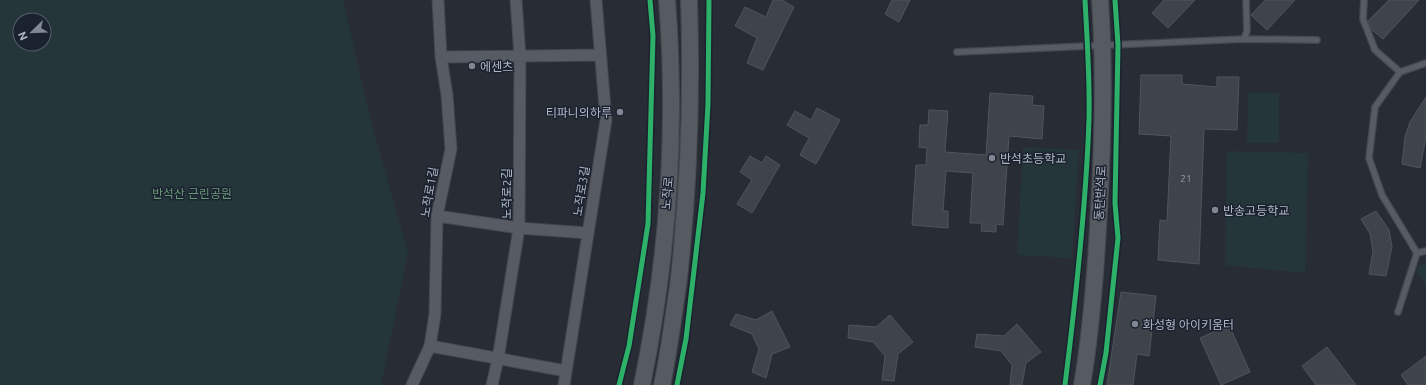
<svg xmlns="http://www.w3.org/2000/svg" width="1426" height="385" font-family="Ubuntu,'Noto Sans KR',sans-serif">
<style>
.green{fill:#25363a;fill-rule:evenodd}
.building{fill:#3f434a;stroke:#50545c}
.lines{fill:none;stroke-linecap:round;stroke-linejoin:round}
.lane-casing{stroke:#44474d;stroke-width:8}
.street-casing{stroke:#44474d;stroke-width:13}
.secondary-casing{stroke:#44474d;stroke-width:18}
.lane{stroke:#575b63;stroke-width:5.5}
.street{stroke:#575b63;stroke-width:11}
.secondary{stroke:#565a61;stroke-width:16}
.cycleway-casing{stroke:#1b222f;stroke-width:8}
.cycleway{stroke:#2db169;stroke-width:5}
.poi-dot{fill:#818793;stroke:#1b222f;stroke-width:1.5}
.labels{text-anchor:middle;dominant-baseline:central;stroke-width:3;stroke-linejoin:round;paint-order:stroke}
.number-label{font-size:10px;fill:#949ba7}
.poi-label{font-size:12px;fill:#b1b8c6;stroke:#1b222f;text-anchor:start}
.street-label{font-size:12px;fill:#b1b8c6;stroke:#1b222f}
.park-label{font-size:12px;fill:#689776;stroke:#1b222f}
</style>
<rect width="100%" height="100%" fill="#282c34"/>
<!-- green -->
<path class="green" d="M0,0h343l27,117 38,136 -27,132h-381zM20,20h24v24h-24z
M1248,93h31v50h-32z
M1023,147l56,3 -7,108 -55,-3z
M1227,151l81,2 -3,120 -80,-8z
M1426,262v25l-11,-18z"/>
<!-- building -->
<path class="building" d="M773,0h9l12,7 -31,63 -16,-7 10,-25 -22,-12 10,-19 21,10z
M892,0h18l-11,22 -14,-8z
M1164,0h31l-27,28 -16,-15z
M1265,0h30l-28,30 -16,-15z
M1389,0h30l-36,39 -12,-10 -3,-8z
M1141,75h41v9l35,3v-10h22l-2,53 -33,-1 -5,135 -41,-4 2,-40 7,1 4,-85 -32,-2z
M990,93l43,3 -1,9 12,1 -2,33 -33,-3 -6,89 -7,-1v8l-15,-1 1,-8h-12l3,-50 -27,-2 -3,40h5v17l-36,-3 4,-60h10l1,-17 -8,-1 1,-22h8l1,-15 19,1 -3,41 41,3z
M1426,97v39l-6,32 -18,-4 3,-27 5,-15z
M817,108l23,12 -24,44 -16,-9 9,-17 -22,-13 8,-14 16,9z
M750,156l12,7 4,-7 14,9 -28,48 -15,-9 15,-24 -12,-8z
M1376,211l13,19 3,17 -6,29 -17,-2 4,-23 -3,-17 -9,-15z
M1121,292l35,4 -7,60 -12,-2 -4,31h-26z
M772,311l18,36 -18,7 -6,24 -14,-6 7,-23 -7,-15 -22,-9 6,-11 20,6z
M890,315l23,27 -15,12 -4,27 -12,-1 3,-24 -12,-14 -25,-4 1,-13 27,2z
M1017,324l24,28 -15,11 -4,22h-12l2,-20 -11,-14 -26,-4 2,-13 27,2z
M1229,325l21,47 -29,13 -21,-47z
M1327,347l29,38h-40l-14,-19z
M1426,356v29h-18l-7,-10z"/>
<g class="lines">
<defs>
<path id="lane" d="M1364,0l-1,19 12,31 25,22
M1244,39l3,-8 -1,-31
M957,52l287,-13 73,1
M1417,253l-35,-58 -13,-37 6,-51 25,-35 26,-9
M1398,312l19,-59 9,-2"/>
<path id="street" d="M441,57l159,-2
M437,216l82,12 68,5
M430,346l136,25
M412,385l18,-39 5,-32 2,-98 14,-67 -4,-54 -6,-38 -3,-57
M492,385l6,-26 21,-131 1,-172 -4,-56
M564,385l42,-265 -10,-120"/>
<path id="secondary" d="M642,385c26,-126 35,-257 25,-385
M662,385c7,-33 11,-66 16,-99 11,-95 14,-191 11,-286
M1082,385c10,-58 14,-117 17,-175 4,-70 6,-140 1,-210"/>
</defs>
<!-- lane casing -->
<use href="#lane" class="lane-casing"/>
<!-- street casing -->
<use href="#street" class="street-casing"/>
<!-- secondary casing -->
<use href="#secondary" class="secondary-casing"/>
<!-- lane -->
<use href="#lane" class="lane"/>
<!-- street -->
<use href="#street" class="street"/>
<!-- secondary -->
<use href="#secondary" class="secondary"/>
<defs>
<path id="cycleway" d="M619,385l10,-39 19,-122 5,-188 -3,-36
M677,385l9,-46 17,-146 5,-89 1,-104
M1065,385c11,-88 21,-177 24,-266 1,-40 -2,-80 -4,-119
M1100,385l6,-32 12,-115 -3,-35 3,-158 -3,-45"/>
</defs>
<!-- cycleway casing -->
<use href="#cycleway" class="cycleway-casing"/>
<!-- cycleway -->
<use href="#cycleway" class="cycleway"/>
</g>
<!-- markers -->
<g class="poi-dot">
<circle cx="472" cy="66" r="4"/>
<circle cx="620" cy="112" r="4"/>
<circle cx="992" cy="158" r="4"/>
<circle cx="1215" cy="210" r="4"/>
<circle cx="1135" cy="324" r="4"/>
</g>
<g class="labels">
<!-- number labels -->
<g class="number-label">
<text x="1186" y="178">21</text>
</g>
<!-- poi labels -->
<g class="poi-label">
<text x="480" y="66">에센츠</text>
<text x="612" y="112" text-anchor="end">티파니의하루</text>
<text x="1000" y="158">반석초등학교</text>
<text x="1223" y="210">반송고등학교</text>
<text x="1143" y="324">화성형 아이키움터</text>
</g>
<!-- street labels -->
<g class="street-label">
<text transform="translate(581 191) rotate(-81)">노작로3길</text>
<text transform="translate(429 192) rotate(-80)">노작로1길</text>
<text transform="translate(667 193) rotate(-85)">노작로</text>
<text transform="translate(1100 193) rotate(-87)">동탄반석로</text>
<text transform="translate(506 194) rotate(-90)">노작로2길</text>
</g>
<!-- park labels -->
<g class="park-label">
<text x="192" y="193">반석산 근린공원</text>
</g>
</g>
<!-- north arrow -->
<g transform="translate(32 32) rotate(247)"><circle r="19" fill="#1b222f" stroke="#575e6b"/>
<path d="M0-3L7 15L0 10L-7 15Z" fill="#818793"/>
<text y="-6" font-size="11" font-weight="bold" text-anchor="middle" fill="#b1b8c6">N</text>
</g>
</svg>
